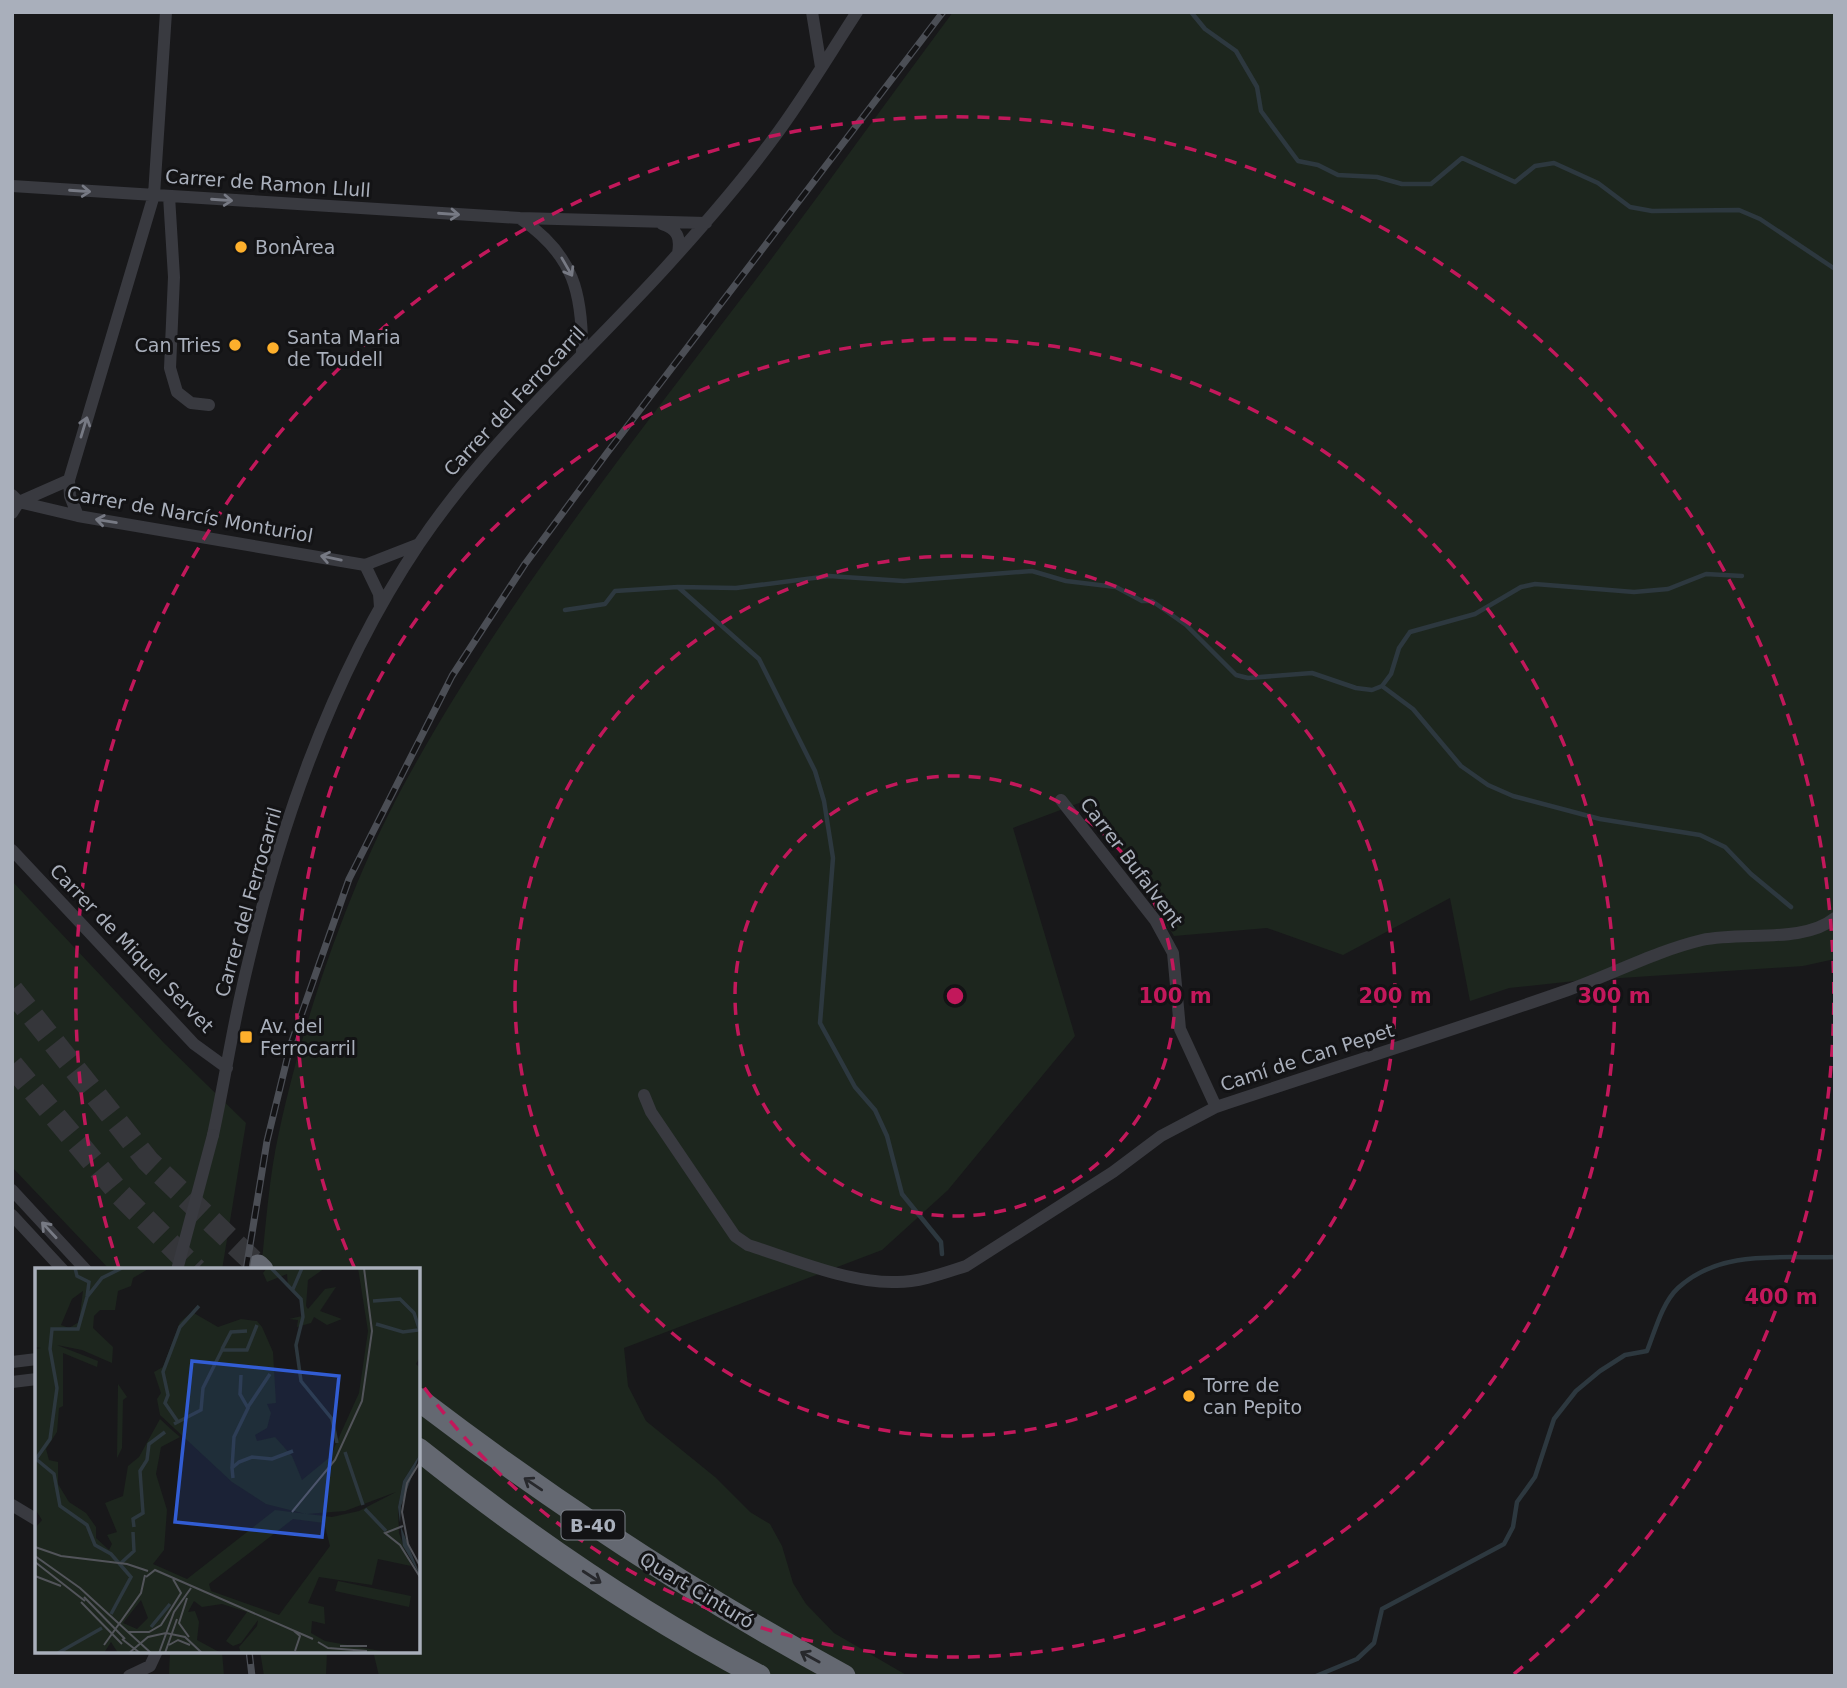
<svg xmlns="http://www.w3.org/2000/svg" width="1847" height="1688" font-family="'DejaVu Sans',sans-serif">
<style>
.green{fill:#1d261e}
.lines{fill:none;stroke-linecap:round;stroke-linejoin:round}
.stream{stroke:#2d383f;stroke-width:4.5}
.highway-tunnel{stroke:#35363a;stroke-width:23;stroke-dasharray:23 11;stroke-linecap:butt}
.street{stroke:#393a40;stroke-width:12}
.highway{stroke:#646871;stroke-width:23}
.rail-casing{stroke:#4b4e55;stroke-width:7}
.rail{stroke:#131315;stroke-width:4.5;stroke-dasharray:13;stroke-linecap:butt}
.street-bridge{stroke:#393a40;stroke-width:12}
.oneway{stroke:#777a84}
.oneway2{stroke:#27282c}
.ring{fill:none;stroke:#c2185b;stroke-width:3.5;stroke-dasharray:12 9}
.poi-dot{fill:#feb02c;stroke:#131315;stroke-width:2.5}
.labels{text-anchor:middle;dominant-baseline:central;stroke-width:6;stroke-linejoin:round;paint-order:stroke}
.shield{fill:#131315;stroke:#7c8089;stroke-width:2}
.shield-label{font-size:18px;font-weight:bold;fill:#a9afbb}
.street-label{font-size:19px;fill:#a9afbb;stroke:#131315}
.poi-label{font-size:19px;fill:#a9afbb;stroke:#131315;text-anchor:start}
.inset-river{fill:none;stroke:#2d383f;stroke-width:3.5}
.inset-road{fill:none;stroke:#52545a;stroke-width:2}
.view{fill:#325dd4;fill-opacity:0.15;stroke:#325dd4;stroke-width:3.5}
.inset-edge{fill:none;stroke:#a9afbb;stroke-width:3.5}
.centre{fill:#c2185b;stroke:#131315;stroke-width:3.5}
.ring-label{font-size:21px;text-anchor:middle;font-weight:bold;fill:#c2185b;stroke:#131315;stroke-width:6;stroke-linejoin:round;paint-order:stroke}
</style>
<rect width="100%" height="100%" fill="#18181a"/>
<!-- green -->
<path class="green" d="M953,12h882v947l-32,7 -228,15 -66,7 -39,13 -20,-103 -107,57 -76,-27 -93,8 -87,-136 -74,28 62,208 -127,154 -66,60 -258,98 4,38 18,35 69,56 35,35 20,12 12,22 11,37 13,21 28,29 74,43h-529l-6,-25h45v-381h-157c5,-46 8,-93 18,-138 24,-112 69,-243 123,-344 96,-177 221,-334 342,-493 71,-93 139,-189 209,-283z
M12,881l152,162 82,80 -24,147h-112l-98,-103z
M170,1651h52l2,25h-55z
M260,1651h67l-1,25h-62z"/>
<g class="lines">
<!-- stream -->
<path class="stream" d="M1191,12l14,17 31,22 21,36 4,24 37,50 20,4 20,10 39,2 25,7h29l31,-26 53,24 20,-16 19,-3 44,20 32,24 22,4 87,-1 21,9 75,50
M678,587l58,1 93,-12 75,5 128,-10 34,10 50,6 26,14h10l34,24 50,50 12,3 64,-5 44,15 16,2 10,-4 9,-12 8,-26 11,-16 65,-18 46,-27 14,-3 99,8 34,-3 38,-15 36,2
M565,610l40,-6 10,-13 63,-4 81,72 56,112 9,30 9,57 -13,165 35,64 20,23 12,26 15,58 39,48 1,12
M1382,686l31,23 48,57 27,19 25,11 87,23 100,16 25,12 26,27 40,33
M1316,1676l41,-17 17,-16 8,-34 122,-65 9,-17 4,-25 18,-25 19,-58 22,-28 24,-20 25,-16 22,-4c8,-20 15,-48 31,-63 44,-40 104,-29 157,-31"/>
<!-- highway-tunnel -->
<path class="highway-tunnel" d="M12,990l136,171 110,105
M12,1065l109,130 75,75"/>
<!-- street -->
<path class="street" d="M812,12l9,55
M12,186l508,32 186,5
M169,196l5,81 -4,91 7,24 14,11 18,2
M521,219c53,36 62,75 61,136
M662,224c15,5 19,13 16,29
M12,495l7,7 59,14 287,49 54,-21
M12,513l7,-11 50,-22
M78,516l-8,-20 -1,-16 85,-285 12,-183
M365,565l14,29 1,13
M1061,800l94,120 18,33 7,76 36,78
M12,850l182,194 33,24
M644,1095l7,17 84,124 13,9c44,14 103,39 149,37 23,0 47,-9 69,-16l147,-94 48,-36 55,-29c117,-39 235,-76 352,-117 45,-16 88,-39 134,-50 41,-9 101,4 133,-22
M213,1135c10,-46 17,-92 27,-137 35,-159 88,-318 179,-454 70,-104 164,-186 247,-277 37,-41 74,-83 107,-128 30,-40 56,-84 84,-127
M12,1190l74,80
M12,1215l51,55
M12,1362l25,-3
M12,1382l25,-3
M12,1505l25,15
M129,1676l21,-10 7,-15"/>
<!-- highway -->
<path class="highway" d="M258,1266l4,4
M418,1399c135,103 277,196 426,277
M418,1449c106,85 220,164 341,227"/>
<defs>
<path id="rail" d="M246,1270l21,-129 23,-94 59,-168 103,-203 73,-112 82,-111 336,-441
M249,1651l3,25"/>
</defs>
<!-- rail casing -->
<use href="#rail" class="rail-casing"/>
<!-- rail -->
<use href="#rail" class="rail"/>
<!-- street-bridge -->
<path class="street-bridge" d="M177,1270l36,-135"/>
</g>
<!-- one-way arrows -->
<defs><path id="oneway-shaft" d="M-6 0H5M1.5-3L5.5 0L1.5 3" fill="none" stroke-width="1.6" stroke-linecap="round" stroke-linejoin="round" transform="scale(1.75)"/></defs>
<g class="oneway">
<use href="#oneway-shaft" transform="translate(80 191) rotate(4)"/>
<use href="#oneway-shaft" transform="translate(222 200) rotate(4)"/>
<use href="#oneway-shaft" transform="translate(449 214) rotate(4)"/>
<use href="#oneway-shaft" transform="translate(567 267) rotate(60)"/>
<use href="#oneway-shaft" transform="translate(84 427) rotate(-73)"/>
<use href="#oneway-shaft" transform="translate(106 521) rotate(-171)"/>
<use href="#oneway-shaft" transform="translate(331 558) rotate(-168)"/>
<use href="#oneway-shaft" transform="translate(49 1230) rotate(-133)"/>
</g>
<g class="oneway2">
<use href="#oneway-shaft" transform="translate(533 1484) rotate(-146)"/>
<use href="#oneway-shaft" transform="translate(592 1577) rotate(33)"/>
<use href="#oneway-shaft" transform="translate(810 1657) rotate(-151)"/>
</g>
<!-- distance rings -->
<g class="ring">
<circle cx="955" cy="996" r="220"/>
<circle cx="955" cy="996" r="440"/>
<path d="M355 1269A659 659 0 1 1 418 1379"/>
<path d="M119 1268A879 879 0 1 1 1514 1674"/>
</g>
<!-- markers -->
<g class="poi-dot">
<circle cx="241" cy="247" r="7"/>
<circle cx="235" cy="345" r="7"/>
<circle cx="273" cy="348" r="7"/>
<rect x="239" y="1030" width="14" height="14" rx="3.5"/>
<circle cx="1189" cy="1396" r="7"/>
</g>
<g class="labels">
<!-- shield labels -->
<rect class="shield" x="561.5" y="1510.5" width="63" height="29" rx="5"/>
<g class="shield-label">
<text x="593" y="1525">B-40</text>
</g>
<!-- street labels -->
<g class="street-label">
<text transform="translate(268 183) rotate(4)">Carrer de Ramon Llull</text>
<text transform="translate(514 401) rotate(-47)">Carrer del Ferrocarril</text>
<text transform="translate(190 514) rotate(10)">Carrer de Narcís Monturiol</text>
<text transform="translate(1132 862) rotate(53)">Carrer Bufalvent</text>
<text transform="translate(248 902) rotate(-74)">Carrer del Ferrocarril</text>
<text transform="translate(132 948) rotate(46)">Carrer de Miquel Servet</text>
<text transform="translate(1307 1057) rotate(-18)">Camí de Can Pepet</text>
<text transform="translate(697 1590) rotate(31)">Quart Cinturó</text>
</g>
<!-- poi labels -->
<g class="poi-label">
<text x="255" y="247">BonÀrea</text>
<text x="287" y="337">Santa Maria<tspan x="287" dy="22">de Toudell</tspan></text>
<text x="221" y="345" text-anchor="end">Can Tries</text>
<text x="260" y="1026">Av. del<tspan x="260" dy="22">Ferrocarril</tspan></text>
<text x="1203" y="1385">Torre de<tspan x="1203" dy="22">can Pepito</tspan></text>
</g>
</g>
<!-- overview -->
<g transform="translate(35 1268)">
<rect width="385" height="385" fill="#18181a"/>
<path d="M0,0h115l-17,10 -2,8 -13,5 -3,19h-15l-6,6 -1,12 20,19 -1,16 -30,-13 -25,-5 41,16 -1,6 -34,-14v53l-4,2 -2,24 -11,17 3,11 9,2v22l11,18 17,11 10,14v11l13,12 3,-6 -5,-9 10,-3 -12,-29 18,-7 5,-30 11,-9 21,-38 13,12 7,6 -19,10 -5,27 11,36 -3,40 -11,14 34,15 88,-69 57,7 27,-6 37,-19 -51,19 -39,3 -40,-10 -34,-22 -72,-67 -3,-16 4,-6 -7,-21 9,-5 17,-45 12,-10 26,15 23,-8 16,2 5,6 11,25 3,51 -9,1 4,9 -4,15 -12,7 2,6 18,-4 17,19 10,24 28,-23 29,-64 9,-62 -10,-63h62v89l-4,7 4,4v86l-17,27 -5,26 1,26 12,33 -33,-7 -6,26 -53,-8 -11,26 16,4 1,17 -13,-3 -1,12 14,8 67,12h-151l-2,-6 18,-21 1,-6 -17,23 -8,3 -7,-5 21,-29 -25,-8 -20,3 -8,-6 -6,11 7,-1 4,11 -2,18 24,13h-103l-7,-11 -7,11h-69v-125l7,-8 -7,-11v-160l6,-1 -6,-1zM48,23l-4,31 -10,6 -8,-3 11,-26zM258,251l31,4 6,23 -51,69 -68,-24 -2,-7zM106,332l7,18 -11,11 -14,-6zM232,0h58l-17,12 -2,26 2,3 17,-20 11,-2 -16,24 22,8 -15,6 -13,-8 -3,6 -14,4 1,-7 -9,-1 13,-3 -2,-17 -12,-12 -1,-13 -20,8 -4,-9zM83,116l9,13 -4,3 -1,48 -5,10zM303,313l73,15 -2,11 -74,-16z" fill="#1d261e" fill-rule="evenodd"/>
<path d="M385,186l-19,52 -1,18 20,51 -17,-29 -5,-39 5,-26z" fill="#2d383f"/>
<path class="inset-river" d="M40,0l2,8 12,6 -2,15M236,0l30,31 2,18 -7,28 5,36 31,38 5,24M258,21l9,-21M338,33l27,-2 14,14 6,18M341,56l27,8 15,-2M187,81l9,-17 16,-1M213,139l22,-33M143,154l-13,-19 3,-8 -5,-23 17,-45 19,-21M139,156l27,-14 2,-22 19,-38h25l10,-25M310,184l18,53M197,200l2,-31 14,-29 -8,-14 1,-19M198,210l-1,-10 7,-6 13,-5 20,2 21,-8M330,241l21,22M99,259l-1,-8 10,-6 -3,-42 7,-11 2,-16 16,-12M86,295l13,-12 -1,-19M76,346l20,-37 -20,-23 -16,-9 -8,-20 -27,-19 -6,-32 -18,-15 14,-20 7,-51 -7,-39 2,-20h26l9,-32 15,-19 20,-10M116,359l19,-23M23,385l44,-25"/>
<path class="inset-road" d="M385,194l-13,21 -5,29 6,32 12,22M257,244l43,-52 27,-59 10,-70 -8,-63M368,258l-18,7 15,12 20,32M0,279l26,9 66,8 21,7M0,288l45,32 71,65M0,294l50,39M0,308l26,10M111,309l9,-7 158,69M49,329l41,42M152,330l-8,25 10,14M46,334l41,42M259,363l6,5 -5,15M93,364h21l12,-7 20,-32 -8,-14M87,371l18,14M283,374l10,6 39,3M69,377l37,-52 4,-18M134,377l9,-5 12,5M305,378h27M94,385l19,-16 18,-4 19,4 17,16M124,385l15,-41 17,-24M130,385l12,-34"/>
<path class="view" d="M157,93l147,15 -17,161 -147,-15z"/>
<rect width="385" height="385" class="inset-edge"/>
</g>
<circle cx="955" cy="996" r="10" class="centre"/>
<g class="ring-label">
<text x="1175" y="1003">100 m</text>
<text x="1395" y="1003">200 m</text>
<text x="1614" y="1003">300 m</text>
<text x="1781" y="1304">400 m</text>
</g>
<!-- border -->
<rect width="1847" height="1688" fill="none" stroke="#a9afbb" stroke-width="28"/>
</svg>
